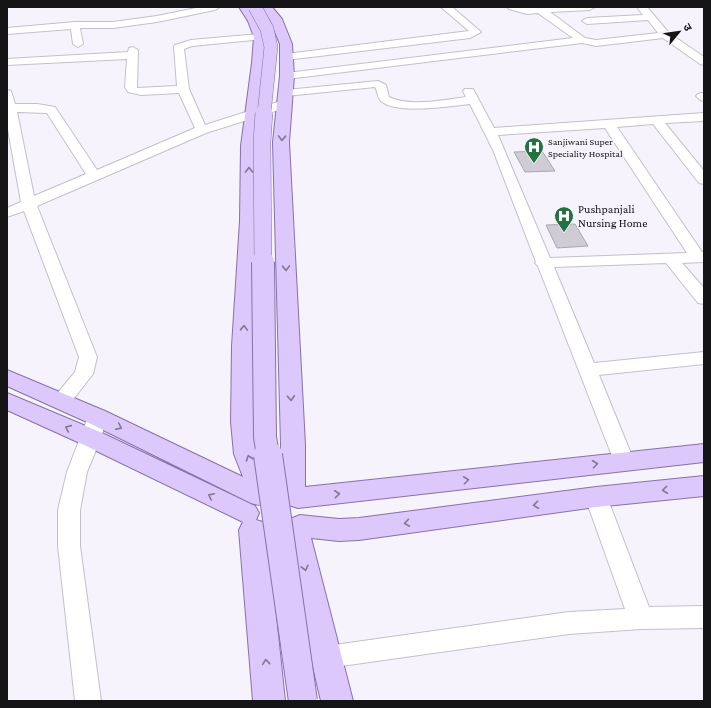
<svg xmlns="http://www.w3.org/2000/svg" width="711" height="708" font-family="'Crimson Pro','Noto Sans Devanagari',serif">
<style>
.building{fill:#d0ccd6;stroke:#aaa7b0}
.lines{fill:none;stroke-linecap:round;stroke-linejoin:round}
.minor-casing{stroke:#c3c0c9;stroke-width:2}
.major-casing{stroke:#8771a9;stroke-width:2}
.minor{fill:#fff;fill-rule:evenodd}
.major{fill:#dcc8fb;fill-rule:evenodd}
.major-bridge-far3-casing{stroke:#8771a9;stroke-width:14;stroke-linecap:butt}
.major-bridge-far2-casing{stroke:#8771a9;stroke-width:18;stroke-linecap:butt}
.major-bridge-far1-casing{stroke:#8771a9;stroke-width:24;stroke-linecap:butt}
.major-bridge-casing{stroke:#8771a9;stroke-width:30;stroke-linecap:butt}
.major-bridge-far3{stroke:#dcc8fb;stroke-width:13}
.major-bridge-far2{stroke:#dcc8fb;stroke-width:17}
.major-bridge-far1{stroke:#dcc8fb;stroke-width:22}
.major-bridge{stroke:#dcc8fb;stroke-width:28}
.oneway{stroke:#827794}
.labels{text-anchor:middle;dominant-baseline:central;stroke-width:3;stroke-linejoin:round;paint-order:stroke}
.far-poi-label{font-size:10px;fill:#151417;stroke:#f7f3fd;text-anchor:start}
.poi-label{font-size:12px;fill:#151417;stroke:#f7f3fd;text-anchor:start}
</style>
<rect width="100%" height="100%" fill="#f7f3fd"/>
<!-- building -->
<path class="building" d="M542,151l13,20 -30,1 -11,-20z
M575,224l13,22 -31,2 -11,-23z"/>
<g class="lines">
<defs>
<path id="minor" d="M201,7h19l-5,3 -58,12 -44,6h-33l3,16 -5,3 -5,-3 -2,-15 -64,5v-6l68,-6h38l44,-6z
M441,7h11l29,25 -11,6 -184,22 -5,-3 5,-3 183,-23z
M507,7h88l-5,3 -40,2 35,26 11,2 62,-7 -10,-13 -61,4 -5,-3 5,-3 56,-3 -6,-8h10l22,26 35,24v8l-4,-1 -37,-26 -67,8 -14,-3 -295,36 -6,-3 6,-3 286,-35 -35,-25 -11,1 -18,-5z
M260,34l4,1 1,2 -1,2 -72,7 -8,3 5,40 16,36 79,-25 4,1 2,3 -2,3 -82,26 -169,73 60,151 -4,17 -25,32 -7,1 -7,-1 -3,-5 24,-29 4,-15 -55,-146 -17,6v-9l14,-6 -14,-78v-34l4,1 4,13h22l18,3 42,63 98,-42 -16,-35 -38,2 -13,-3 -3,-5 2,-28 -120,6v-6l121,-7 1,-4 4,-1 5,3 -1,38 40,-2 -3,-39 1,-2 16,-5zM17,112l30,1 39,61 -52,22z
M378,81l8,4 3,12c19,10 56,3 77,0l-3,-6 2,-2h8l21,39 210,-15v8l-39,2 39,48v13l-5,-1 -46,-59 -36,3 85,125h2v10l-22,1 22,25v16l-6,-1 -32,-40 -112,4 40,96 110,-11v12l-105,11 35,86 -3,5 -7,2 -7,-2 -3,-5 -76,-195 -3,-3 1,-1 -43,-112 -23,-46c-20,2 -74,11 -89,-3 -4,-4 -3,-9 -6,-14l-89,9 -4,-1 -2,-2 2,-2 4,-1zM605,128l82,125 -137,5 -52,-123z
M702,93h2v8l-4,-1 -4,-4 2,-2z
M97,410l7,2 3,5 -6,21 -14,34 -7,38v36l21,155h-26l-17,-155v-36l9,-38 23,-60z
M596,489l8,2 3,6 42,110 55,-1v22l-63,1 -72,5 -242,34 -9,-3 -4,-8 4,-8 9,-3 242,-34 56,-3 -40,-112 3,-6z"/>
<path id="major" d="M239,7h12l9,14 6,16v26l-9,83 1,75 -4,125 1,76 5,32 16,40c-6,11 -14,13 -25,9l-162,-80 -82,-37v-16l98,41 138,66 -9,-23 -3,-32 1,-76 8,-125 1,-75 11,-83 2,-26 -6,-16z
M260,7h12l10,12 10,25 2,32 -5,66 16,303v42l399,-43v18l-406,46 -9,-3 -2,-3 -4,-1 -4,-7 2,-49 -8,-303 7,-66v-32l-10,-24z
M7,393l93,39 155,74 4,7 -3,7 7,2 4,8 18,171h-32l-14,-171 4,-8 -161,-78 -75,-34z
M704,476v20l-108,11 -237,33 -20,1 -28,-3 42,163h-32l-40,-171 4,-8 4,-1 1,-2 10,-4 39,4 20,-1 237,-31z"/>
</defs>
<!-- minor casing -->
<use href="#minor" class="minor-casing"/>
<!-- major casing -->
<use href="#major" class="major-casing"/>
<!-- minor -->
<use href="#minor" class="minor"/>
<!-- major -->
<use href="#major" class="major"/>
<defs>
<path id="major-bridge-far3" d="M255,7l12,22 4,18 -7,67"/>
<path id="major-bridge-far2" d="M263,263l-1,-121 2,-29"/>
<path id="major-bridge-far1" d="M263,262l2,175 3,19"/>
<path id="major-bridge" d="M268,455l35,246"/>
</defs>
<!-- major-bridge-far3 casing -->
<use href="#major-bridge-far3" class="major-bridge-far3-casing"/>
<!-- major-bridge-far2 casing -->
<use href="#major-bridge-far2" class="major-bridge-far2-casing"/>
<!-- major-bridge-far1 casing -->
<use href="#major-bridge-far1" class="major-bridge-far1-casing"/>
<!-- major-bridge casing -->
<use href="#major-bridge" class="major-bridge-casing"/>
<!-- major-bridge-far3 -->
<use href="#major-bridge-far3" class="major-bridge-far3"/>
<!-- major-bridge-far2 -->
<use href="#major-bridge-far2" class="major-bridge-far2"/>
<!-- major-bridge-far1 -->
<use href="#major-bridge-far1" class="major-bridge-far1"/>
<!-- major-bridge -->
<use href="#major-bridge" class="major-bridge"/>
</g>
<!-- one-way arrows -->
<defs><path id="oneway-chevron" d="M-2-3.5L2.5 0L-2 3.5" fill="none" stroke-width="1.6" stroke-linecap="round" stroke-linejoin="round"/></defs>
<g class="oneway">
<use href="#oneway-chevron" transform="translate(282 138) rotate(92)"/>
<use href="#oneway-chevron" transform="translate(249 170) rotate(-90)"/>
<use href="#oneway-chevron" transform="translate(286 268) rotate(88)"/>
<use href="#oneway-chevron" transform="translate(244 328) rotate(-88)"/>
<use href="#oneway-chevron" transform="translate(291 398) rotate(87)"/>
<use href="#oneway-chevron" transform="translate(119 427) rotate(26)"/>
<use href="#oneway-chevron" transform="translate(68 428) rotate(-156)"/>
<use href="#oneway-chevron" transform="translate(249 458) rotate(-109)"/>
<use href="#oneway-chevron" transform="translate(595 464) rotate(-7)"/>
<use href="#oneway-chevron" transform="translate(466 480) rotate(-7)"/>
<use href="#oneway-chevron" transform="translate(665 490) rotate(174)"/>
<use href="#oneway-chevron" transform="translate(337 494) rotate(-6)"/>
<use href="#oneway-chevron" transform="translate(211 496) rotate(-154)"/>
<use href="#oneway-chevron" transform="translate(536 505) rotate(172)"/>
<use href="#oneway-chevron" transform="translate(407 523) rotate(172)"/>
<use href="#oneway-chevron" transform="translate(305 568) rotate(76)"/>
<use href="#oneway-chevron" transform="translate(266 662) rotate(-96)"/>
</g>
<!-- icons -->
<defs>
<symbol id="hospital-pin" viewBox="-11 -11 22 30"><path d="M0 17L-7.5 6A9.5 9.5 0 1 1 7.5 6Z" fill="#257241" stroke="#f7f3fd"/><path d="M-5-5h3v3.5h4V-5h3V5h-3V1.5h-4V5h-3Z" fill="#fff"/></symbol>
</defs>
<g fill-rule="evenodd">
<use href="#hospital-pin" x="523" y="136" width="22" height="30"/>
<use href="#hospital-pin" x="553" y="205" width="22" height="30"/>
</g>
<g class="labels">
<!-- far-poi labels -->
<g class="far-poi-label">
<text x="548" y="141">Sanjiwani Super<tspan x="548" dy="12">Speciality Hospital</tspan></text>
</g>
<!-- poi labels -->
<g class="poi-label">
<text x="578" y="209">Pushpanjali<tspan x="578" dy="14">Nursing Home</tspan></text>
</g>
</g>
<!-- border -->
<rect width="711" height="708" fill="none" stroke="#151417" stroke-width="16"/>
<!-- north arrow -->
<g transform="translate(679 32) rotate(61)" stroke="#f7f3fd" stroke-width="3" paint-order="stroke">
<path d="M0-3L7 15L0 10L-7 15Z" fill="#151417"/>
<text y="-6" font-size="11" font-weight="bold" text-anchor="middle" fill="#151417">उ</text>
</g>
</svg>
